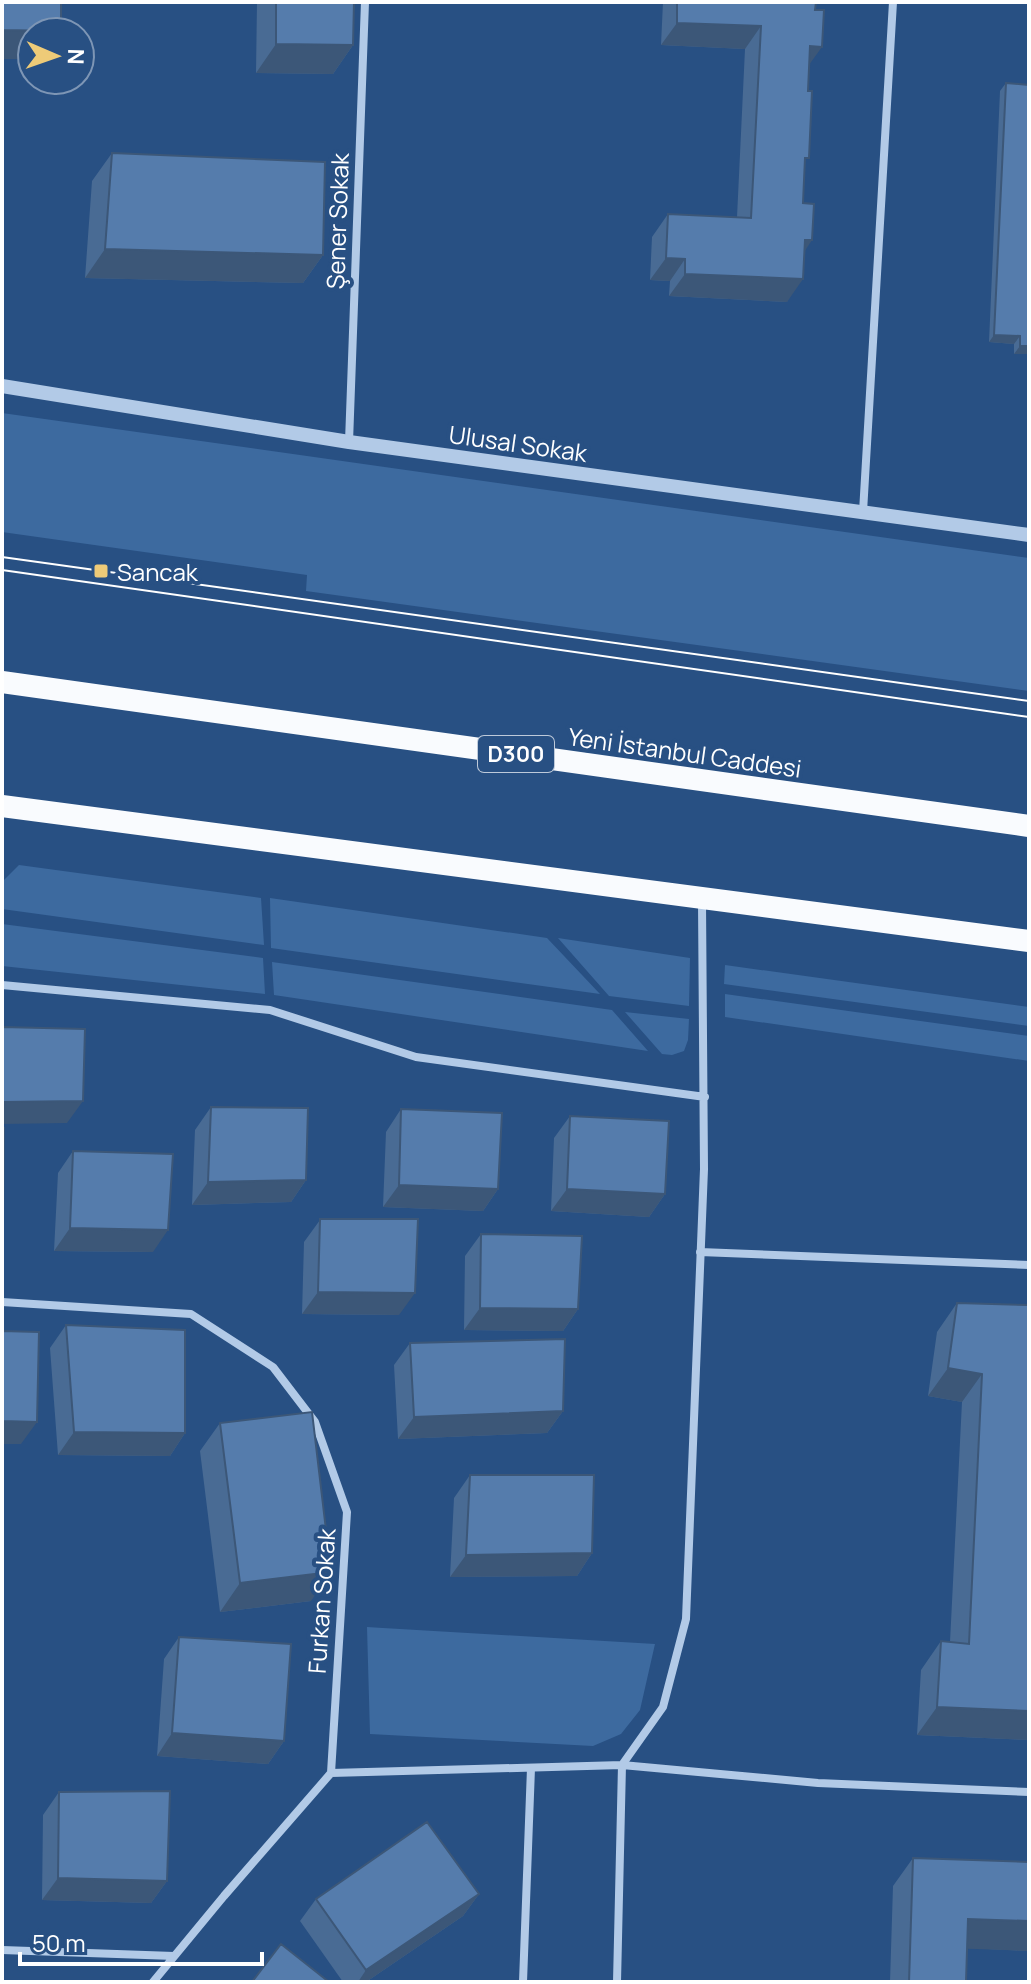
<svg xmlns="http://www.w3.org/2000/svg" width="1031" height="1984" font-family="Manrope,sans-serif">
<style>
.green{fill:#3d6a9f}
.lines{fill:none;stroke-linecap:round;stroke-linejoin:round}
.minor{stroke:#b2cae7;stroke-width:8}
.tertiary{stroke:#b2cae7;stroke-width:14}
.trunk{stroke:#f9fbfe;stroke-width:22}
.tram{stroke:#fff;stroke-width:2}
.wall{fill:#496b94}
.shaded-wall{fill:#3c5778}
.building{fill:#557cac;stroke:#3c5778;stroke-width:2}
.poi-dot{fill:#eecb78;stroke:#285083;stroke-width:3}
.labels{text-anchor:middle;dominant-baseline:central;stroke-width:8;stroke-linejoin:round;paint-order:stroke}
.shield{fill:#285083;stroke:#becada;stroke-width:2}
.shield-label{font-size:22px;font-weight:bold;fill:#fff}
.street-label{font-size:24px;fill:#fff;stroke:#285083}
.poi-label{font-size:24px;fill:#fff;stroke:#285083;text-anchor:start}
</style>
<rect width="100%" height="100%" fill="#285083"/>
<!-- green -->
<path class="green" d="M2,413l1027,145v133l-723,-100 1,-16 -305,-43z
M19,865l242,33 3,47 -262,-36v-27z
M270,898l277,40 53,56 -329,-46z
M2,924l261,34 2,36 -263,-28z
M558,938l132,20 -1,48 -80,-10z
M272,962l340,48 36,41 -374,-56z
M725,965l304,42v19l-305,-42z
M725,994l304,42v25l-304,-44z
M625,1012l64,7 -1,21 -4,11 -12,4 -10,-1z
M367,1627l16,1 272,16 -15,66 -19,24 -28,12 -223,-12z"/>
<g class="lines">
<!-- minor -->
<path class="minor" d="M349,442l16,-440
M863,512l30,-510
M2,985l268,25 146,47 289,40
M700,1252l329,13
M2,1302l189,12 82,53 42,55 32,90 -16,261 -107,123 -71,86
M331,1773l291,-8 41,-58 23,-88 18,-450 -2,-267
M2,1950l172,6
M523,1982l8,-214
M617,1982l5,-217 196,18 211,9"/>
<!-- tertiary -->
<path class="tertiary" d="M2,386l347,56 680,93"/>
<!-- trunk -->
<path class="trunk" d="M2,682l1027,144
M2,806l1027,135"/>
<!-- tram -->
<path class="tram" d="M2,557l1027,144
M2,570l1027,147"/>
</g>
<!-- wall -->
<path class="wall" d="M257,2h97l-1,43 -20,29 -77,-1z
M663,2h153l-7,63 -6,138 1,49 -17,50 -118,-6 1,-15 -20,-1 2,-43 16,-23 69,3 8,-168 -84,-4z
M1006,83l23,271h-15v-10l-25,-2 11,-251z
M112,153l211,102 -20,28 -218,-5 7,-97z
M211,1107l95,73 -15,22 -99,3 3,-75z
M401,1109l97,80 -15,22 -100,-4 3,-75z
M570,1116l95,78 -16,23 -98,-6 3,-73z
M73,1151l80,101 -99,-1 4,-78z
M320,1220l79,95 -97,-1 2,-72z
M481,1234l97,75 -15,22 -99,-1 1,-74z
M957,1303l72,2v435l-112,-5 4,-65 20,-29 9,1 12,-240 -34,-6 9,-64z
M66,1325l119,108 -15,23 -112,-1 -8,-107z
M410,1343l153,68 -16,22 -149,6 -4,-74z
M220,1423l91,178 -91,11 -20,-161z
M470,1475l122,78 -15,23 -127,1 4,-79z
M179,1637l105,104 -16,23 -111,-8 7,-97z
M59,1792l108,89 -16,22 -109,-3 1,-85z
M913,1858l116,4v89l-62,-3 -1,34h-76l3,-96z
M479,1894l-16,22 -97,66h-23l-43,-61 16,-22z"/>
<!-- shaded-wall -->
<path class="shaded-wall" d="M677,23l84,3 -16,23 -84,-4z
M2,30l59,1 -1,1h-28v27h-30z
M276,44l77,1 -20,29 -77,-1z
M810,46l12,1 -16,22z
M805,240h7l-15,23z
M105,249l218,6 -20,28 -218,-5z
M666,258l19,1 -15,22 -20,-1z
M685,274l118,5 -16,23 -118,-6z
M994,335l26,1 -6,8 -25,-2z
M1020,346h9v8h-15z
M83,1101l-16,22 -65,1v-22z
M306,1180l-15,22 -99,3 16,-23z
M399,1185l99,4 -15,22 -100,-4z
M567,1189l98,5 -16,23 -98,-6z
M70,1228l98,2 -15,22 -99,-1z
M318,1292l97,1 -16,22 -97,-1z
M480,1308l98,1 -15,22 -99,-1z
M948,1368l34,6 -20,28 -34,-6z
M563,1411l-16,22 -149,6 16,-22z
M2,1421l35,1 -16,22h-19z
M74,1432l111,1 -15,23 -112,-1z
M592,1553l-15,23 -127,1 16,-22z
M331,1572l-20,29 -91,11 20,-29z
M937,1707l92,4v29l-112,-5z
M172,1733l112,8 -16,23 -111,-8z
M58,1878l109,3 -16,22 -109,-3z
M479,1894l-16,22 -97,66h-8l8,-12z
M968,1919l61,2v30l-81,-3z"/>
<!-- building -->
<path class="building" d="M2,2h59v29l-59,-1z
M276,2h78l-1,43 -77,-1z
M677,2h139l-1,8h9l-2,37 -12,-1 -2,45h4l-3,67h-4l-2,45 11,1 -2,36h-7l-2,39 -118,-5v-15l-19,-1 2,-44 83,4 10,-192 -84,-3z
M1006,83l23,2v261h-9v-10l-26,-1z
M112,153l213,9 -2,93 -218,-6z
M2,1027l83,2 -2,72 -81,1z
M211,1107l97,1 -2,72 -98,2z
M401,1109l101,4 -4,76 -99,-4z
M570,1116l99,5 -4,73 -98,-5z
M2,1128h2l-1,97h-1z
M73,1151l100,3 -5,76 -98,-2z
M320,1219h98l-3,74 -97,-1z
M481,1234l101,2 -4,73 -98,-1z
M957,1303l72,2v406l-92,-4 4,-66 28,3 13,-270 -34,-6z
M66,1325l119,5v103l-111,-1z
M2,1331l37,1 -2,90 -35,-1z
M565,1339l-2,72 -149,6 -4,-74z
M312,1412l19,160 -91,11 -20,-160z
M470,1475h124l-2,78 -126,2z
M179,1637l112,7 -7,97 -112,-8z
M170,1791l-3,90 -109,-3 1,-86z
M427,1822l52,72 -113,76 -50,-71z
M913,1858l116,4v59l-61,-2 -2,63h-57z
M281,1944l48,38h-77z"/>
<!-- markers -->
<rect class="poi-dot" x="93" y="563" width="16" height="16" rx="4"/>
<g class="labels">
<!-- shield labels -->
<rect class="shield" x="478" y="736" width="76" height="36" rx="6"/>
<g class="shield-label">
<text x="516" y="754">D300</text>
</g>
<!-- street labels -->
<g class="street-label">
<text transform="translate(337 221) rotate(-88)">Şener Sokak</text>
<text transform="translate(518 443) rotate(8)">Ulusal Sokak</text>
<text transform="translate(685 752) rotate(8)">Yeni İstanbul Caddesi</text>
<text transform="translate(321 1601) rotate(-86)">Furkan Sokak</text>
</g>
<!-- poi labels -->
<g class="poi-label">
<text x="117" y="571">Sancak</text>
</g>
</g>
<!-- border -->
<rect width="1031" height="1984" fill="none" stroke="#ffffff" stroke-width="8"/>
<!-- north arrow -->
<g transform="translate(56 56) rotate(92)"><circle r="38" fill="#285083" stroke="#7e96b5" stroke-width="2"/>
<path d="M0-6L14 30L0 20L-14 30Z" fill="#eecb78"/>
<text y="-12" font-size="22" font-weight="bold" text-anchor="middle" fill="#ffffff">N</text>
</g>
<!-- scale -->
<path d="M20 1952v12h242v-12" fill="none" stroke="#ffffff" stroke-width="4"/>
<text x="32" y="1952" font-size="24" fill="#ffffff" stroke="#285083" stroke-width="6" paint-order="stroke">50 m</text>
</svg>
